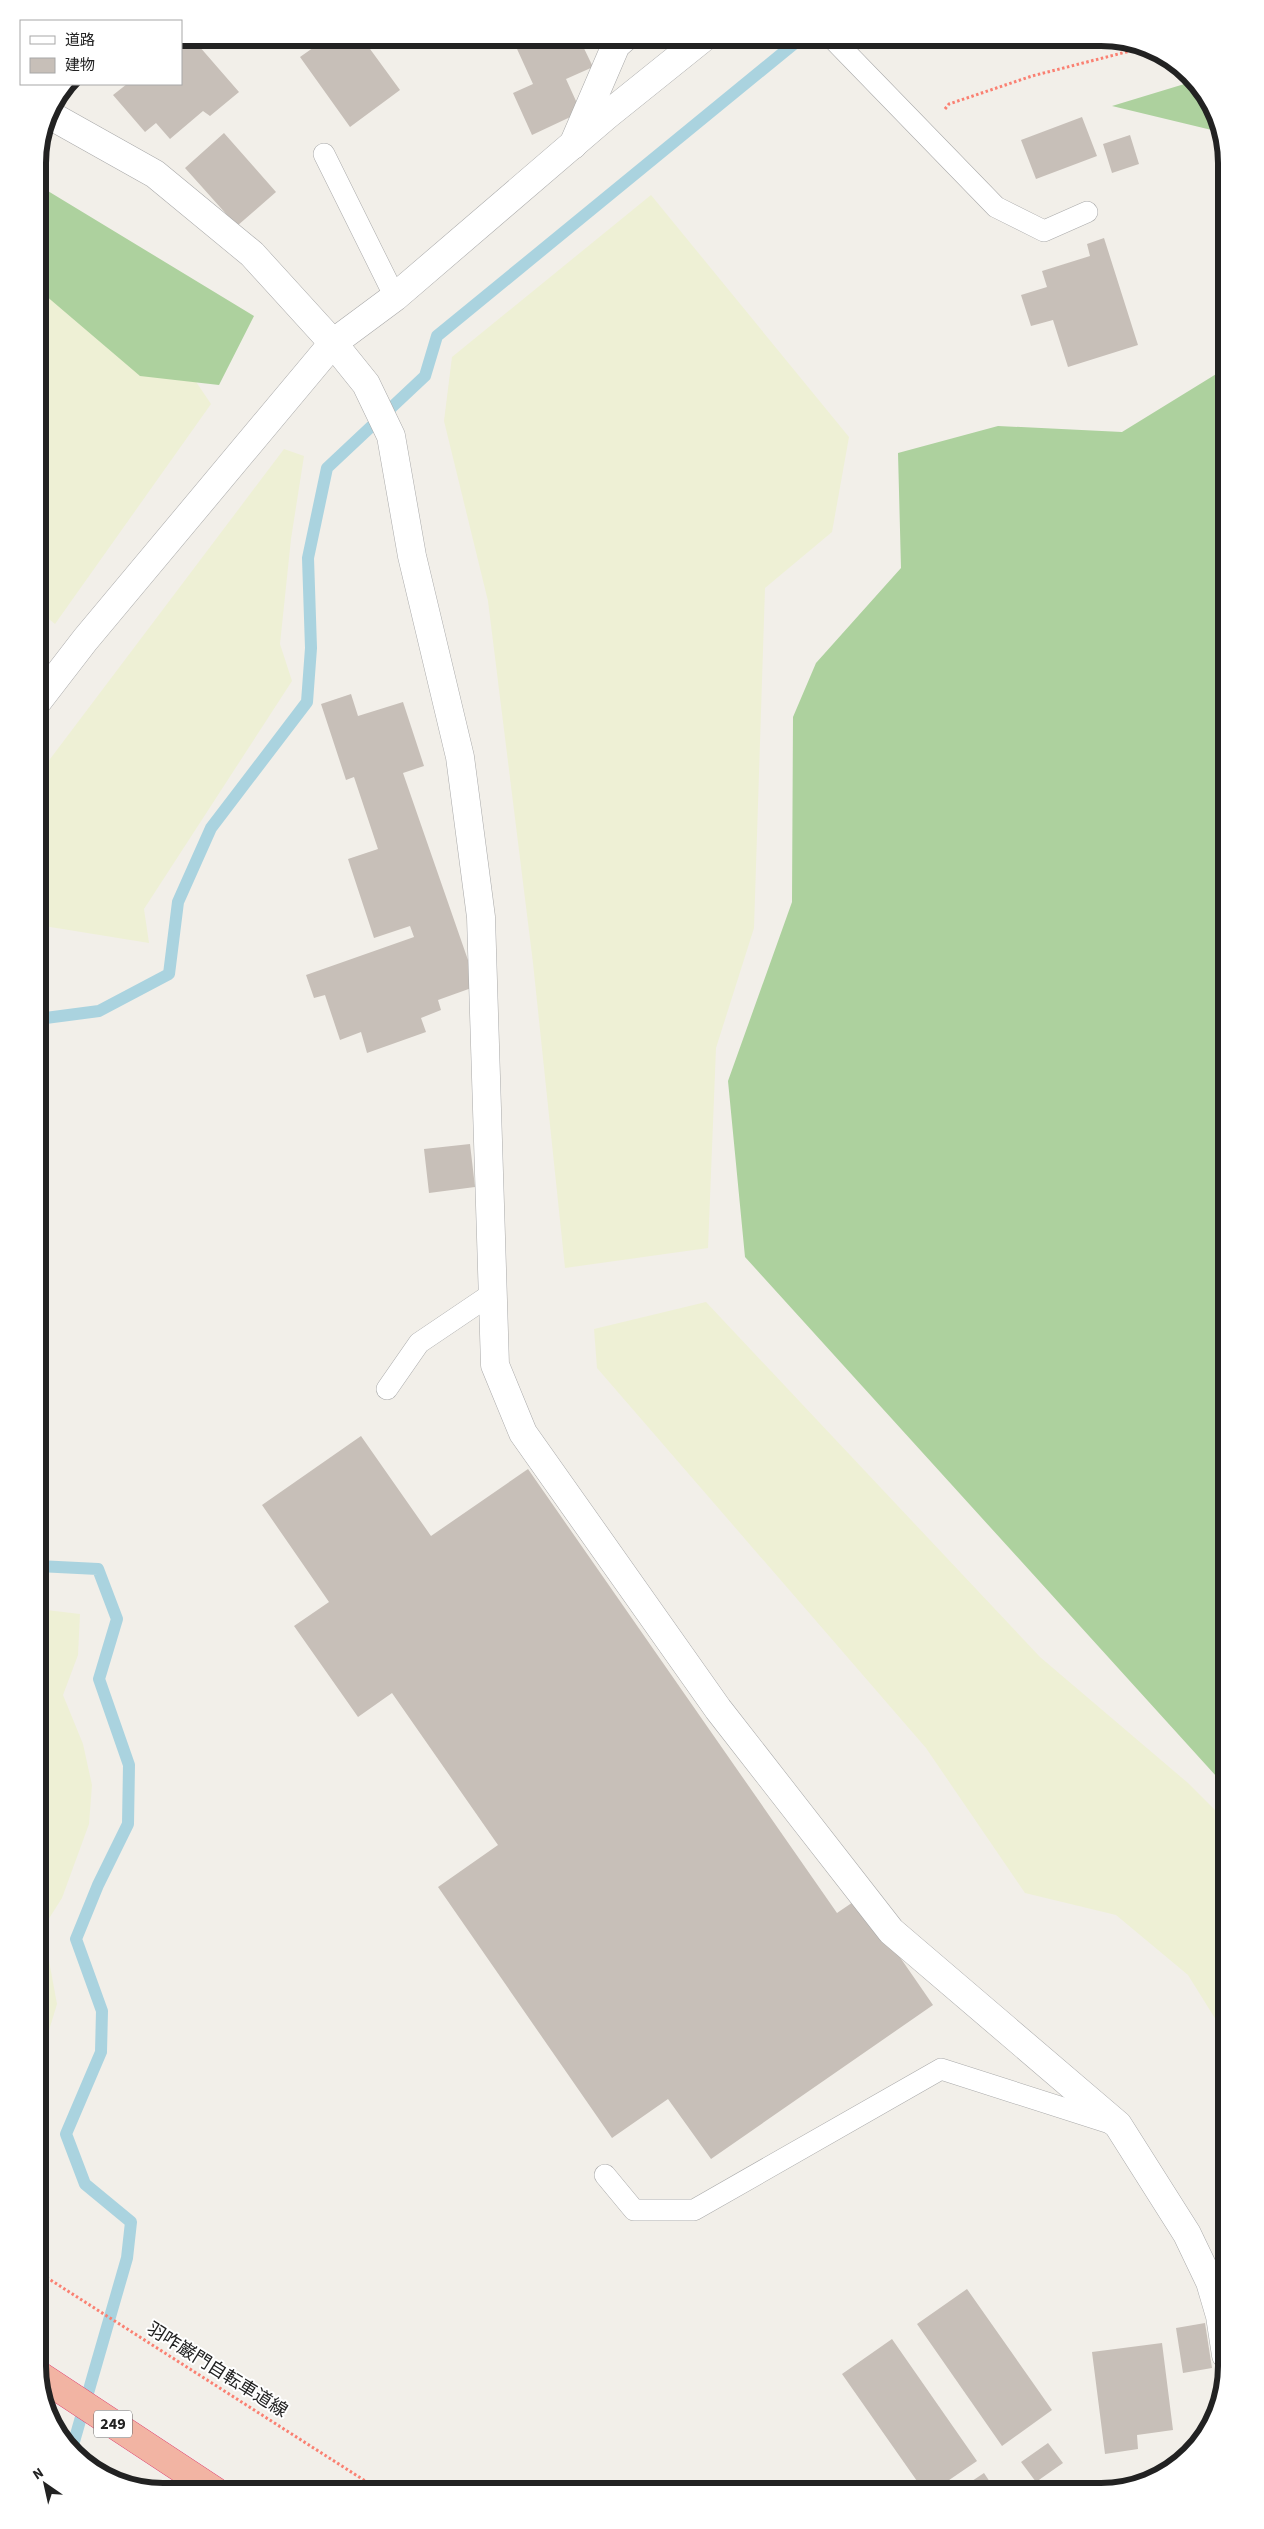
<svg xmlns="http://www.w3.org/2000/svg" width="1264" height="2529" font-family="'Source Sans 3','Noto Sans JP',sans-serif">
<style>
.farmland{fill:#eef0d5}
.forest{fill:#add19e}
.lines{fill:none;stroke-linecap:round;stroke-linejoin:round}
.stream{stroke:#aad3df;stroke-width:12}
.building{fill:#c7bfb8}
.service-casing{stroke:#a9a9a9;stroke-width:22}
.minor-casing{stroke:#a9a9a9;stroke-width:29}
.tertiary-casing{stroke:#a9a9a9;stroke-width:29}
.trunk-casing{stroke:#dc2a67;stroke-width:29}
.path{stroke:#fa8072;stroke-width:3;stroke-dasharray:2.5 2.5;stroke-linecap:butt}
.service{stroke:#fff;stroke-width:21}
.minor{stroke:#fff;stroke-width:28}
.tertiary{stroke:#fff;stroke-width:28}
.trunk{stroke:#f2b4a3;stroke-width:28}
.labels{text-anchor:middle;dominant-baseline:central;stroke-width:4;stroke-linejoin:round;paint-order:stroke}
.shield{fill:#fff;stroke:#646464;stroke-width:1}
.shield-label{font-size:16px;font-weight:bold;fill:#222}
.street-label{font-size:18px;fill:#222;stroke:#fff}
.rim{fill:none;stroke:#222;stroke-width:6}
</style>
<rect width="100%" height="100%" fill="#f2efe9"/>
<!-- farmland -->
<path class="farmland" d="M651,195l198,242 -17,95 -67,56 -11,340 -38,120 -8,200 -143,20 -32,-305 -45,-362 -44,-180 8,-64z
M38,268l142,90 31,46 -156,220 -17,-14z
M284,449l20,7 -13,83 -11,105 12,37 -148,228 5,34 -111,-18v-150z
M706,1302l334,355 148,126 38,38v215l-38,-61 -72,-60 -91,-22 -99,-145 -329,-380 -3,-39z
M38,1609l42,5 -2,41 -15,40 20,49 9,41 -3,39 -27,74 -19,30 14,76 -10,33 -9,23z"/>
<!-- forest -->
<path class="forest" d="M1191,82l26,33 3,17 -108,-26z
M38,185l216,131 -35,69 -79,-9 -102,-87z
M1226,368v1419l-481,-530 -17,-176 64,-179 1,-185 23,-54 85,-95 -3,-115 100,-27 124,6z"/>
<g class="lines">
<!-- stream -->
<path class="stream" d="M38,1019l61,-8 70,-37 9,-72 33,-74 96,-126 4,-54 -3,-90 19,-90 98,-92 12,-40 364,-298
M38,1566l60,3 19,50 -18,60 30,86 -1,59 -30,61 -22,54 26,72 -1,41 -35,82 19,50 46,38 -4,36 -54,187"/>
</g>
<!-- building -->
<path class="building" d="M181,38h11l47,54 -29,24 -7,-5 -33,28 -14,-16 -11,9 -32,-37 14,-11h54z
M327,38h35l38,52 -50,37 -50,-70z
M512,38h67l14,29 -27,12 15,33 -49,23 -19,-42 20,-9z
M1082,117l15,39 -61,23 -15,-39z
M224,133l52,59 -39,34 -52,-58z
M1130,135l9,29 -27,9 -9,-29z
M1104,238l34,107 -70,22 -15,-47 -22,6 -10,-31 26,-8 -5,-16 48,-15 -3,-12z
M351,694l7,22 45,-14 21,64 -21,7 74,213 -39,14 3,10 -20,8 5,14 -59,21 -6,-21 -21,8 -15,-45 -11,3 -8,-23 108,-38 -4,-11 -36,12 -26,-79 30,-10 -24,-72 -8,3 -25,-76z
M470,1144l5,43 -46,6 -5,-44z
M361,1436l70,100 97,-67 309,444 22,-15 74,107 -222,154 -43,-60 -56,39 -174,-251 60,-42 -106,-152 -34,24 -64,-91 35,-24 -67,-97z
M967,2289l85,121 -50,36 -85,-122z
M1205,2323l7,45 -29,5 -7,-45z
M892,2339l85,122 -44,30h-9l-82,-117z
M1162,2343l11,87 -36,5 1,14 -33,5 -13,-102z
M1048,2443l15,20 -27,19 -15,-20z
M984,2473l12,18h-39z"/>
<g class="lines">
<defs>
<path id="service" d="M832,38l164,169 48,24 43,-19
M324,154l71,143
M387,1389l32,-46 74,-50
M605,2175l29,35h60l247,-141 172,55"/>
<path id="minor" d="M48,114l107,60 97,80 81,89 33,41 25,52 21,120 48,201 21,160 14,448 28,68 195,276 173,222 227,194 69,109 23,48 10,34 6,39
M573,145l43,-100 8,-7"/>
<path id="tertiary" d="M38,701l47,-61 248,-297 62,-46 211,-181 97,-78"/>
<path id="trunk" d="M39,2375l176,116"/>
</defs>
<!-- service casing -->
<use href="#service" class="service-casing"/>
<!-- minor casing -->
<use href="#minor" class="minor-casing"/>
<!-- tertiary casing -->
<use href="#tertiary" class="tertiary-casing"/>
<!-- trunk casing -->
<use href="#trunk" class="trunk-casing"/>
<!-- path -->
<path class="path" d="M945,109l4,-5 83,-28 106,-27
M38,2272l343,219"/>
<!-- service -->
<use href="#service" class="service"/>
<!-- minor -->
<use href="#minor" class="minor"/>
<!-- tertiary -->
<use href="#tertiary" class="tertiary"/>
<!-- trunk -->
<use href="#trunk" class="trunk"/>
</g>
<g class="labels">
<!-- shield labels -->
<rect class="shield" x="94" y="2410.5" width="38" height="27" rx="4"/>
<g class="shield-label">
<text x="113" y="2424">249</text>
</g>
<!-- street labels -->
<g class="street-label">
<text transform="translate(217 2370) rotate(32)">羽咋巌門自転車道線</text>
</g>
</g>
<!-- crop -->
<path d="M0 0H1264V2529H0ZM163 46H1101A117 117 0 0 1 1218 163V2366A117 117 0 0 1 1101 2483H163A117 117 0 0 1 46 2366V163A117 117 0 0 1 163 46Z" fill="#fff" fill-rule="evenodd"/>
<path class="rim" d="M163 46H1101A117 117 0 0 1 1218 163V2366A117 117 0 0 1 1101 2483H163A117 117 0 0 1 46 2366V163A117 117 0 0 1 163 46Z"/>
<!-- legend -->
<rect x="20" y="20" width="162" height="65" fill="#ffffff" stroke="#a7a7a7"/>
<rect x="30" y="36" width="25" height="8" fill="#ffffff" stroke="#a7a7a7"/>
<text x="65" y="45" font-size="15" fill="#222222">道路</text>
<rect x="30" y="58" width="25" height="15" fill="#c7bfb8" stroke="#a7a7a7"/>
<text x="65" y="70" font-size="15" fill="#222222">建物</text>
<!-- north arrow -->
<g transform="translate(45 2484) rotate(326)" stroke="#ffffff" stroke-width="4" paint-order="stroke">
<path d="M0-4L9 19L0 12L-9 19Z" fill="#222222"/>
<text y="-8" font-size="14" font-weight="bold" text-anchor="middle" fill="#222222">N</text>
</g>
</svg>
